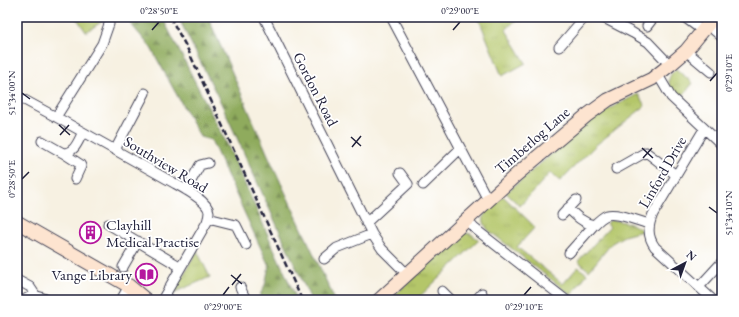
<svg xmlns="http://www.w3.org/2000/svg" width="739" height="317" font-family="'EB Garamond',serif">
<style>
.grass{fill:url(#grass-tufts);stroke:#6b7452}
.forest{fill:url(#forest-firs);stroke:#58664c}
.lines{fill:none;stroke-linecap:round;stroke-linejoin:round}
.street-casing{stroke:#424154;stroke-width:11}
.secondary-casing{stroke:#424154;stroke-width:15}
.street{stroke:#fff;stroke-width:9}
.secondary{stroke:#fde4d0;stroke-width:13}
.rail{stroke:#22223b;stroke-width:2.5;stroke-dasharray:6 3;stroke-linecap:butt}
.ticks{fill:none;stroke:#22223b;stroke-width:1.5}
.labels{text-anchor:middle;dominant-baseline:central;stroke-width:3.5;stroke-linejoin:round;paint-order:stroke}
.street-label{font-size:15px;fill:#22223b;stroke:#fff}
.poi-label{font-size:15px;fill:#22223b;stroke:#fff;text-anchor:start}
.neatline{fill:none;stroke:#22223b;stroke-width:1.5}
.ticks-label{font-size:10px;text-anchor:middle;fill:#22223b}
</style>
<defs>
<pattern id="grass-tufts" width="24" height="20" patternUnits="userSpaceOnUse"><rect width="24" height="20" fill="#b4c669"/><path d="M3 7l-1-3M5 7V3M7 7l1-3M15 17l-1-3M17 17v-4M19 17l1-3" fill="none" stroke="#9aaa5c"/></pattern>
<pattern id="forest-firs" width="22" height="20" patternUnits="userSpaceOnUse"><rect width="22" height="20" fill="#8fab5d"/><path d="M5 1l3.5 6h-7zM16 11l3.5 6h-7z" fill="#748b4e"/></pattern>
</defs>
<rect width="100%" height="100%" fill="#fff"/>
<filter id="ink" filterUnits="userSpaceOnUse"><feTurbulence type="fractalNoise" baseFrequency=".025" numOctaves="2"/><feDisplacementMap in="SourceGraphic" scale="8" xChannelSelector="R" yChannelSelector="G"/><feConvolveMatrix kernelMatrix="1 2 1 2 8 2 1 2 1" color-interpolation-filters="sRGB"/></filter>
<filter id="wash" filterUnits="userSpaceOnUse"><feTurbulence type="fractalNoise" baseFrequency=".012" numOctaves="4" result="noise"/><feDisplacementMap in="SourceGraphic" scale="16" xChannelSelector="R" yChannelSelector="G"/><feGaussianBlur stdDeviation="0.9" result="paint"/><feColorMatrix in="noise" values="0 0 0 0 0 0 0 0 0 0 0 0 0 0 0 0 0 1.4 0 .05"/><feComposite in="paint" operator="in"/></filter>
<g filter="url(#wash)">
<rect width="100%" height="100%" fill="#f7f1e2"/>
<!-- grass -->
<path class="grass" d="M76,17h33l-23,15z
M478,17h41l-13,13 20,33 -24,13z
M676,69l17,14 -13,16c-10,-11 -17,-19 -4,-30z
M638,94l7,12 -49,39 -36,36 -10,-8 -30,33 -14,-13 84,-72 17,-11z
M503,196l32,31 -18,20 46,37 15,-17 9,7 -16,21 -83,-65c-12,-16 3,-24 15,-34z
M612,220c9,1 25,4 30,11l-18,5 -12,7 -23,28 -11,-10 32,-34 -4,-4z
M464,233l7,1 8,6 -63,60h-23l-2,-2z
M197,251l13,26 -37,16z"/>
<!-- forest -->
<path class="forest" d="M125,17h37l66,129 69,154h-35l-2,-5 5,-10 4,-19 -58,-126 -11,-3 -49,-89z
M178,17h30l60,138 67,145h-24l-90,-197z"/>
</g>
<g filter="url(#ink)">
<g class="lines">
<defs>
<path id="street" d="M264,17l108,217 10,15 25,25
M391,17l97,183
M602,17l31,16 15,9 22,23
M684,17l19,14
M708,25l14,12
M647,26l7,-9
M559,47l26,-30
M686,51l25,21
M658,75l13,22 51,48
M17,96l39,21 118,66c9,5 34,18 35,29 0,4 -1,7 -2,10l-45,78
M56,117l46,-73 7,-20
M704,129l-51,85c-5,12 -6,22 2,33l58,53
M42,141l21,12c12,0 15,-12 20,-21
M115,150l30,-57
M63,153l17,11 1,2 -6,13
M616,169l30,-17 30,23
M423,185l37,-36
M186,190l14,-25 8,-2
M568,208c8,8 15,15 26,17 4,-4 8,-8 13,-10 10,-3 31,6 42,9
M562,215l14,-15
M208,218l28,7 10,20
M467,220l7,8 92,72
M366,223l42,-39 -8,-11
M108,224l73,43
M569,253l25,-28
M324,259l13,-11 35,-14
M123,267l15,-26
M17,280l13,7 6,9
M240,287l6,13
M699,287l23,-25
M442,291l9,9
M24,300c8,-6 15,-5 23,0
M121,300l8,-14
M476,300l6,-7"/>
<path id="secondary" d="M17,222l112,64 17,14
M379,300l137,-125 70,-59 22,-16 44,-21 19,-15 15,-13 28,-34"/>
</defs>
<!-- street casing -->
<use href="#street" class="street-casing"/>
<!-- secondary casing -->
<use href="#secondary" class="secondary-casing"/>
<!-- street -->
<use href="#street" class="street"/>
<!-- secondary -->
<use href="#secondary" class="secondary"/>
<!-- rail -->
<path class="rail" d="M170,17l18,33 114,250"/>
</g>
</g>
<!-- ticks -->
<path class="ticks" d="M152,30l7,-8M453,30l7,-8M710,81l7,-8M22,93l8,6M59,125l11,10M60,135l9,-10M351,137l10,9M352,147l9,-11M642,148l11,10M643,158l9,-10M22,179l7,-7M709,207l8,6M231,275l11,9M232,285l9,-11M223,295l6,-8M524,295l7,-8"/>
<!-- icons -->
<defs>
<symbol id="building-ring" viewBox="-11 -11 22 22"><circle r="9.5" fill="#fff" stroke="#b5179e" stroke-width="1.5"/><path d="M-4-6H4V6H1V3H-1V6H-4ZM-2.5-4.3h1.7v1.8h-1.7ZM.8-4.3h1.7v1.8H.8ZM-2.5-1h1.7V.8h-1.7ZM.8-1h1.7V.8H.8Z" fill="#b5179e"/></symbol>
<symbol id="library-ring" viewBox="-11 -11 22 22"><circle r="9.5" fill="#fff" stroke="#b5179e" stroke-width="1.5"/><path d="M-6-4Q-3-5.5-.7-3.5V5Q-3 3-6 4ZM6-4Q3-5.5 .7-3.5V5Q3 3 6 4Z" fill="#b5179e"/></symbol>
</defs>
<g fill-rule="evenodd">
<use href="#building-ring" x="78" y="220" width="25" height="25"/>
<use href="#library-ring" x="134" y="262" width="25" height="25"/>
</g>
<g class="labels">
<!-- street labels -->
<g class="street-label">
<text transform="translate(316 89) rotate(63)">Gordon Road</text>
<text transform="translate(532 140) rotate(-41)">Timberlog Lane</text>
<text transform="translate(166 164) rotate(31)">Southview Road</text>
<text transform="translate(662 172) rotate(-60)">Linford Drive</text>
</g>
<!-- poi labels -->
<g class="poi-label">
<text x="106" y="224">Clayhill<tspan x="106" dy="17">Medical Practise</tspan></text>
<text x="132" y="274" text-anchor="end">Vange Library</text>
</g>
</g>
<!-- margin -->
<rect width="739" height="317" fill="none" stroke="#fff" stroke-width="44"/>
<!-- north arrow -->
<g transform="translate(685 263) rotate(41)" stroke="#ffffff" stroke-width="3" paint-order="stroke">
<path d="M0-3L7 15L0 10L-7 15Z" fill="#22223b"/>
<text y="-6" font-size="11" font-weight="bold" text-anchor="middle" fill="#22223b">N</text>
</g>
<rect x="22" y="22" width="695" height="273" class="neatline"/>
<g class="ticks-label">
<text x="159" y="14">0°28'50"E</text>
<text x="460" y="14">0°29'00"E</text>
<text transform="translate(728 73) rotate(-90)" y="4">0°29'10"E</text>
<text transform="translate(11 93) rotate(-90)" y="4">51°34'00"N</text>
<text transform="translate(11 179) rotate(-90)" y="4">0°28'50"E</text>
<text transform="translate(728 213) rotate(-90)" y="4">51°34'10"N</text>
<text x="223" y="310">0°29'00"E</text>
<text x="524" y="310">0°29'10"E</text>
</g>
</svg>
